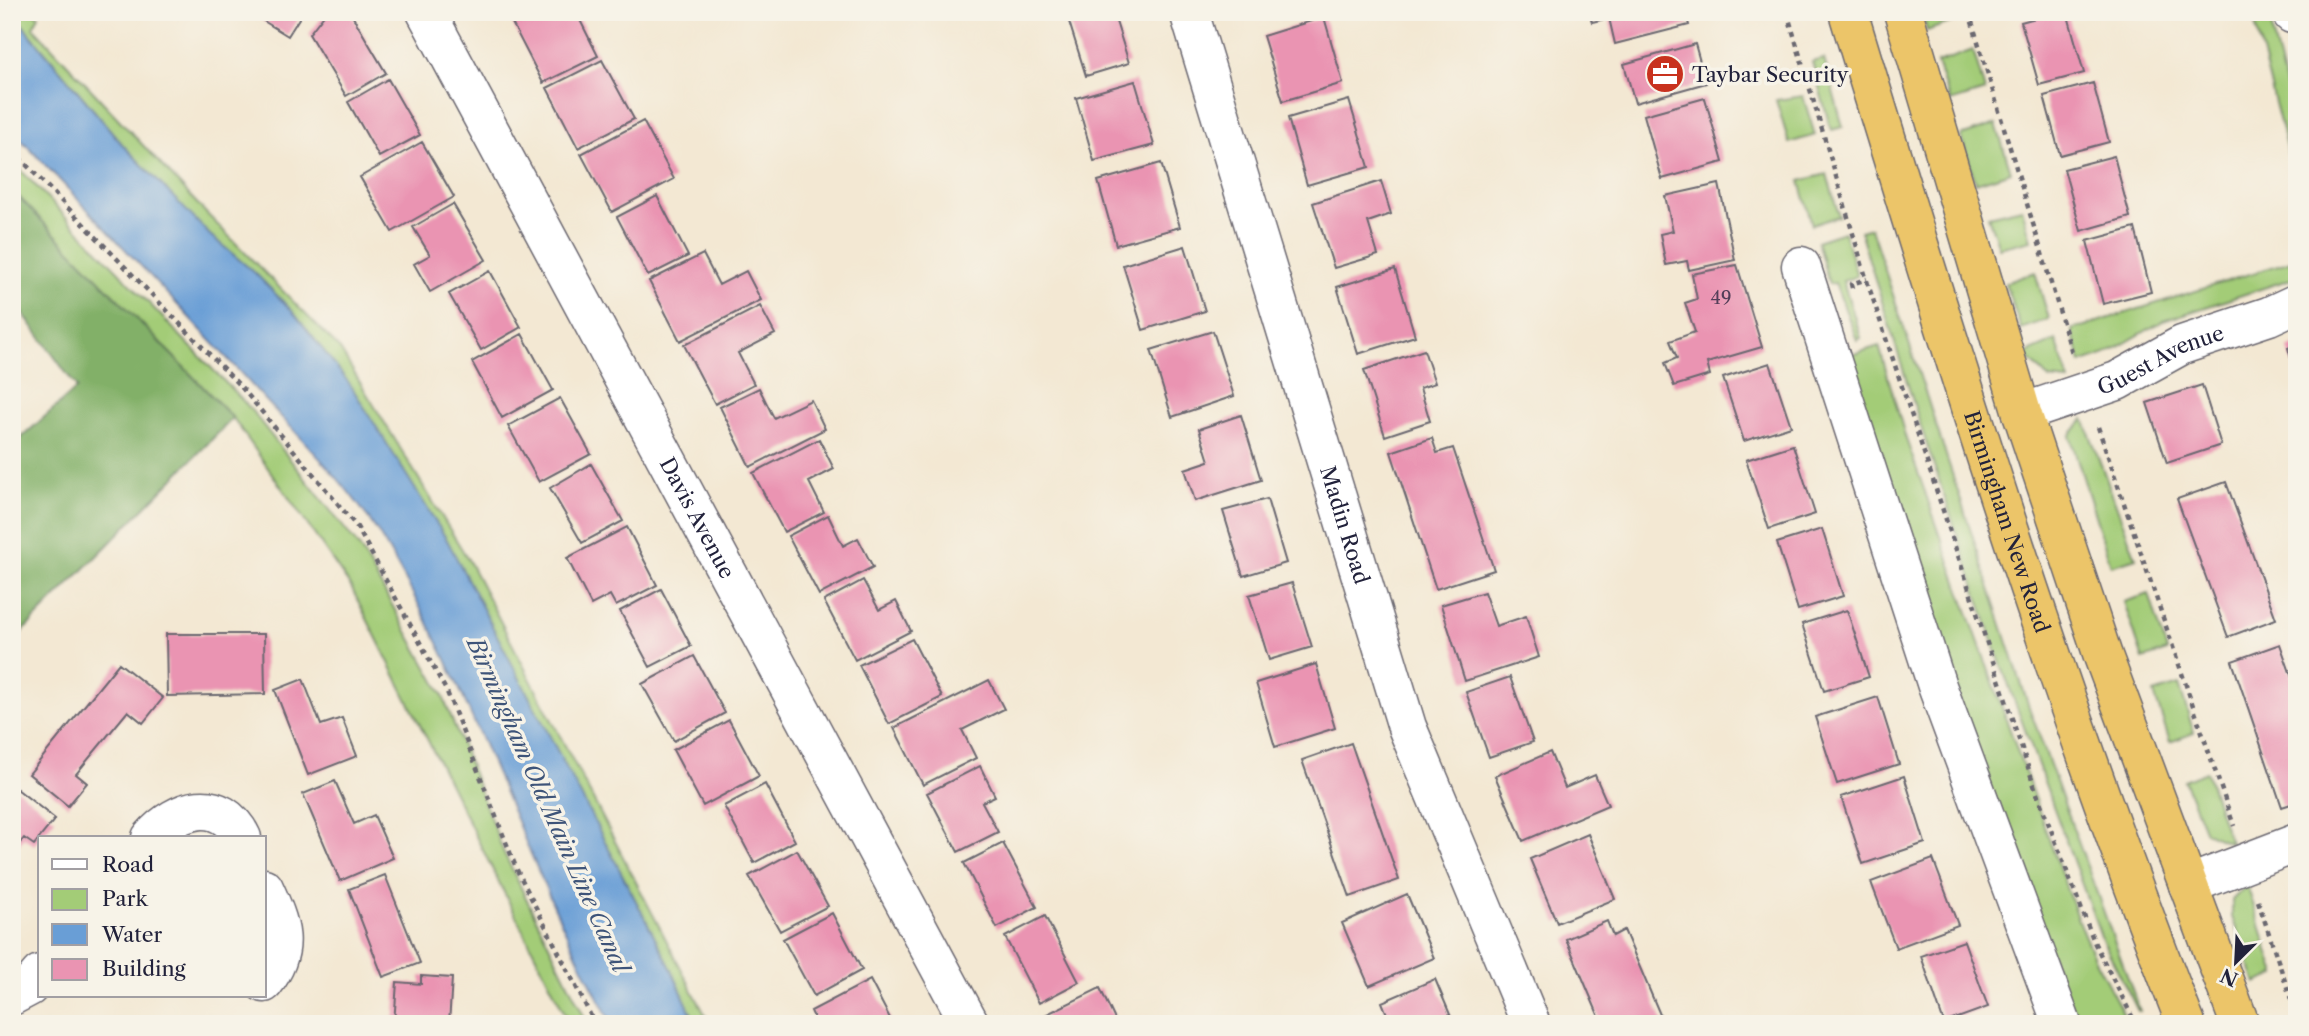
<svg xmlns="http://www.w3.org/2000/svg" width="2309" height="1036" font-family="'Libre Caslon Text',serif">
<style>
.green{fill:#a3cc77;stroke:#627759;stroke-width:2}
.forest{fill:#82b068;stroke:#526952;stroke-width:2}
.water{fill:#699ed6;stroke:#466088;stroke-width:2}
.building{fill:#ea94b2}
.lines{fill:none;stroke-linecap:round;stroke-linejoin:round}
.minor-casing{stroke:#6b6770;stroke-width:41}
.highway-casing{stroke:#6b6770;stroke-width:41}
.path{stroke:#6b6770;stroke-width:4.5;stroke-dasharray:5 5;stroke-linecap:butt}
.minor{stroke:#fff;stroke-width:38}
.highway{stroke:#ecc569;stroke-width:38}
.labels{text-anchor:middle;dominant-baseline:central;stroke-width:7;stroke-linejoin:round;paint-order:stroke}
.number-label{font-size:18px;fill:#543e59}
.poi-label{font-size:21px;fill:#22223b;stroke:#f7f3e8;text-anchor:start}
.street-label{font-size:21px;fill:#22223b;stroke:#f7f3e8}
.water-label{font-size:23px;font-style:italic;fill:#3e5479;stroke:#f7f3e8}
</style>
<rect width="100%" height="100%" fill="#f7f3e8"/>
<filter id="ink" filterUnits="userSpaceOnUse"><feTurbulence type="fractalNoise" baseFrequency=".0143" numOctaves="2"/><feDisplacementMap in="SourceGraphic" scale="14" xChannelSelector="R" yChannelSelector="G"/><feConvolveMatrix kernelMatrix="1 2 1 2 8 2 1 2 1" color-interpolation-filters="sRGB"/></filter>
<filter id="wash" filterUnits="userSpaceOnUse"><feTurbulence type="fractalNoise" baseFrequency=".00686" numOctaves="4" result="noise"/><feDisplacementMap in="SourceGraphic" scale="28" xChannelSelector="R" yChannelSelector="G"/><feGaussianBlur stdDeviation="1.57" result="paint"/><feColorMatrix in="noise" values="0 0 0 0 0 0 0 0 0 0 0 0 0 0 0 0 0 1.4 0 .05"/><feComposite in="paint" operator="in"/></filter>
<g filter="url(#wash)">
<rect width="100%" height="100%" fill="#f3e8d3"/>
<!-- green -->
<path class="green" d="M12,12h21l6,4 -6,11 172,185 134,136 130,213 241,463h-14l-26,-58 -223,-426 -98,-157 -56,-71 -38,-39 -45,-38 -88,-91z
M1922,12h39l2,6 -36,13z
M2252,12h19l1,20 14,56 11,-3v105z
M1973,50l12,41 -35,11 -13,-39z
M1824,59l19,68 -12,3 -19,-68z
M1803,96l12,39 -26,8 -13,-43z
M1996,124l15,48 -35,11 -15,-47z
M12,161l235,244 113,143 82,146 62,159 84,171h-18l-219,-437 -118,-169 -221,-228z
M1827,174l12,42 -27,9 -12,-44z
M2022,208l9,32 -32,8 -11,-32z
M1871,228l159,482 110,301h-2l-36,-72 -103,-280 -78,-232 -61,-196z
M1844,232l13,44 -14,5 18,57 -4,2 -22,-57 -6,1 -12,-43z
M2297,259v18l-134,44 -57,33 -25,9 -9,-33z
M2035,272l14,47 -28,10 -16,-46z
M2056,340l13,41 -20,-2 -25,-25z
M1879,346l27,93 173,484 16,37 34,64h-51l-85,-219 -149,-448z
M2084,419l52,139 -25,8 -41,-130z
M2149,594l18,57 -24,8 -19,-57z
M2179,685l15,48 -24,9 -16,-49z
M2206,771l24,72 -25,-11 -21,-52z
M2247,885l29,90 -20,8 -24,-66v-17z"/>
<!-- forest -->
<path class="forest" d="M12,190l221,228 -221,224v-196l65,-58 -65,-90z"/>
<!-- water -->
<path class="water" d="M12,13l110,131 88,91 45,38 38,39 56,71 98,157 223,426 26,58h-84c-85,-155 -136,-327 -227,-480 -33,-56 -82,-103 -126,-151 -81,-89 -164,-176 -247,-263z"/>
<g id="blocks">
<!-- building -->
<path class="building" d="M249,12h54l-15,24z
M326,12h24l36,61 -40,23 -37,-62z
M533,12h43l22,44 -55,27 -31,-60z
M1066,12h47l16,51 -43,13z
M1589,12h96l4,13 -74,19 -6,-26 -17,4z
M2058,12h9l17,61 -45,12 -18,-63z
M1324,17l19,66 -60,18 -20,-65z
M1695,44l11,39 -71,20 -11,-39z
M602,60l32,59 -56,29 -31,-60z
M388,79l32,56 -41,22 -31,-55z
M1135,81l19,64 -60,16 -18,-63z
M2093,83l16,59 -49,13 -16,-59z
M1705,98l18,64 -61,17 -18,-64z
M1349,100l20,67 -62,18 -19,-67z
M643,121l31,58 -62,33 -31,-58z
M422,142l32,55 -62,35 -32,-55z
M2114,156l16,61 -49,14 -17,-62z
M1161,163l19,64 -64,18 -18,-64z
M1381,181l10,33 -23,8 10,33 -44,13 -21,-65z
M1719,184l16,76 -46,10 -2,-9 -21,4 -6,-31 13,-3 -8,-35z
M657,196l31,60 -40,20 -31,-59z
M453,204l33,56 -56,32 -16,-28 16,-9 -17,-28z
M2135,228l16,64 -48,12 -16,-63z
M1185,246l20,65 -62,19 -20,-65z
M703,254l16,31 27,-14 15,29 -81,41 -31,-60z
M1737,265l25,82 -55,16 3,12 -36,11 -9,-23 12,-5 -7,-17 25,-9 -10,-29 12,-4 -5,-25z
M1395,269l20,67 -57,18 -21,-67z
M490,271l31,56 -40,23 -32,-56z
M760,306l15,28 -37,19 16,31 -39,20 -31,-59z
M1213,331l21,65 -62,21 -21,-67z
M522,334l31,56 -51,28 -30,-56z
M2297,345v31h-1l-8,-28z
M1424,350l11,33 -15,5 10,33 -45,15 -21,-66z
M1770,363l21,63 -47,15 -21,-63z
M2202,385l19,60 -54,18 -20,-60z
M759,388l15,30 37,-18 14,29 -75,38 -30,-60z
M560,398l31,56 -52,28 -31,-56z
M1241,415l20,65 -66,21 -10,-32 24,-8 -10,-32z
M1432,438l5,15 16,-5 41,122 -58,19 -45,-137z
M819,439l15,30 -25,13 15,30 -40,20 -31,-59z
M1793,445l22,69 -46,15 -23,-69z
M591,464l32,57 -41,22 -32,-55z
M2226,482l50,137 -48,18 -51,-138z
M1267,499l19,64 -43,13 -20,-65z
M828,515l15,31 15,-8 15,29 -54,28 -31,-59z
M627,527l30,58 -41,21 -6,-11 -19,10 -24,-47z
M1822,529l21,67 -45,14 -21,-67z
M863,580l16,30 17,-9 15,30 -56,29 -31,-59z
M1292,583l20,64 -43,13 -20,-65z
M661,589l30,57 -41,21 -30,-56z
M1484,592l12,34 30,-10 13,41 -74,24 -24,-76z
M1847,610l22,67 -45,14 -22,-67z
M166,634h98l1,60 -98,2z
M912,639l30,58 -53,27 -30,-59z
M2280,644l17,48v110l-15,5 -50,-146z
M694,656l31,57 -51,28 -32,-57z
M119,663l44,35 -20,25 -15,-12 -52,63 11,9 -19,23 -39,-32z
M1316,664l19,64 -60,19 -19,-64z
M1510,677l23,65 -44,15 -23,-65z
M303,679l18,46 21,-7 15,38 -49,19 -33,-85z
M989,680l15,29 -42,21 14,28 -53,27 -29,-57z
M1878,697l21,67 -62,20 -22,-67z
M729,720l30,56 -56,30 -30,-56z
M1351,743l48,137 -49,17 -48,-137z
M1550,752l15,36 30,-13 13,30 -85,36 -28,-65z
M980,766l15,30 -13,6 16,30 -40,20 -31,-59z
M1904,776l21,67 -62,21 -22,-67z
M335,781l19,43 20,-9 19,43 -53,23 -37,-87z
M765,784l30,57 -41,22 -30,-57z
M17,789l38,30 -21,26 -10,-7 -12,15v-57z
M1588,834l27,65 -58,24 -27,-64z
M1003,843l34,64 -40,21 -33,-65z
M797,850l31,56 -48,25 -31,-55z
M1933,859l25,66 -62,23 -25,-66z
M385,875l35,88 -37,14 -34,-88z
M1407,894l27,64 -65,28 -27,-63z
M832,913l30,57 -48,26 -31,-57z
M1045,916l34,66 -40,21 -34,-66z
M1607,921l6,15 11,-6 40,94h-62l-36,-85z
M1964,941l24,66 -44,16 -23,-67z
M421,976l31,2 -3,46h-55l3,-42 24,2z
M1435,979l19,45h-63l-9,-22z
M870,980l23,44h-76l-6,-13z
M1100,988l17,36h-68l-4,-9z"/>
</g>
</g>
<g filter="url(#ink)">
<use href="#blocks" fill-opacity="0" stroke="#6b6770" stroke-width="2"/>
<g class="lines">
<defs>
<g id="minor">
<path id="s1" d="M426,12l544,1012"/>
<path id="s2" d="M1189,12l218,715 124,297"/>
<path d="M2292,12v2"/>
<path d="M1801,266l136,420 125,338"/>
<path id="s3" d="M2022,413l95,-32 65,-36 87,-29 28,-13"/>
<path d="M151,838c26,-30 70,-44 91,0"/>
<path d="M2188,885l109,-42"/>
<path d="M264,888c17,37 27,60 0,95"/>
<path d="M12,996l17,-9 11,-13"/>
</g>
<g id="highway">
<path id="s4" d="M1848,12c103,341 208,680 338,1012"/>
<path d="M1903,12l119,401 81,243 137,368"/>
</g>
</defs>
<!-- minor casing -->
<use href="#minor" class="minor-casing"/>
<!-- highway casing -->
<use href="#highway" class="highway-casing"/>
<!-- path -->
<path class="path" d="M1787,12l81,272 168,507 59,153 41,80
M1969,12l104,344
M12,150l231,239 114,138 90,165 70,178 78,154
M1852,288l-1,-4 16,-5
M2098,427l136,399
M2258,901l39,116"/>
<!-- minor -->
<use href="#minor" class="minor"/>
<!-- highway -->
<use href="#highway" class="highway"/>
</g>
</g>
<!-- icons -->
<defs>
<symbol id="office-disc" viewBox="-11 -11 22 22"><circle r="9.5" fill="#c8321e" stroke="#f7f3e8"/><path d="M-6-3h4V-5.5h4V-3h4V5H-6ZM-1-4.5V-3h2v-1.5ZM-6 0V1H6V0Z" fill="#fff"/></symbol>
</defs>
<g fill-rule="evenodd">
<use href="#office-disc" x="1643" y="52" width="44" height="44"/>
</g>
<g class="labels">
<!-- number labels -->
<g class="number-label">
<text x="1721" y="298">49</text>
</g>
<!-- poi labels -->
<g class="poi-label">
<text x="1692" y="74">Taybar Security</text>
</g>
<!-- street labels -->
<g class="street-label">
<text stroke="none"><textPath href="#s3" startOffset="149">Guest Avenue</textPath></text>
<text stroke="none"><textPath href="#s1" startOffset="574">Davis Avenue</textPath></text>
<text stroke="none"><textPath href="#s4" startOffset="534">Birmingham New Road</textPath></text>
<text stroke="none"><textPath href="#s2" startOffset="536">Madin Road</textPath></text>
</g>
<!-- water labels -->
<g class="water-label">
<text transform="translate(548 805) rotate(66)">Birmingham Old Main Line Canal</text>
</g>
</g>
<!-- margin -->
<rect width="2309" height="1036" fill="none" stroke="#f7f3e8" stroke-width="42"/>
<!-- legend -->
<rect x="38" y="836" width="228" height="161" fill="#f7f3e8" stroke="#a29fa3" stroke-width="2"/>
<rect x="52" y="859" width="35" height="10" fill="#ffffff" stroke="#a29fa3" stroke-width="2"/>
<text x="102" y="872" font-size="21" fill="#22223b">Road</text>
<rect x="52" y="889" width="35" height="21" fill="#a3cc77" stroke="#a29fa3" stroke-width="2"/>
<text x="102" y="906" font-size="21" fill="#22223b">Park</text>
<rect x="52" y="924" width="35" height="21" fill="#699ed6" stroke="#a29fa3" stroke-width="2"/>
<text x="102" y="942" font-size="21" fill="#22223b">Water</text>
<rect x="52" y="959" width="35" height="21" fill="#ea94b2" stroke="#a29fa3" stroke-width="2"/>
<text x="102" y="976" font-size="21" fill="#22223b">Building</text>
<!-- north arrow -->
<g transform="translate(2236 962) rotate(204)" stroke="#f7f3e8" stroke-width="5" paint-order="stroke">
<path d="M0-5L12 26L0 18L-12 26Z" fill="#22223b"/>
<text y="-10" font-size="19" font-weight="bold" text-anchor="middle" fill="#22223b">N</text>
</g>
</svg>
